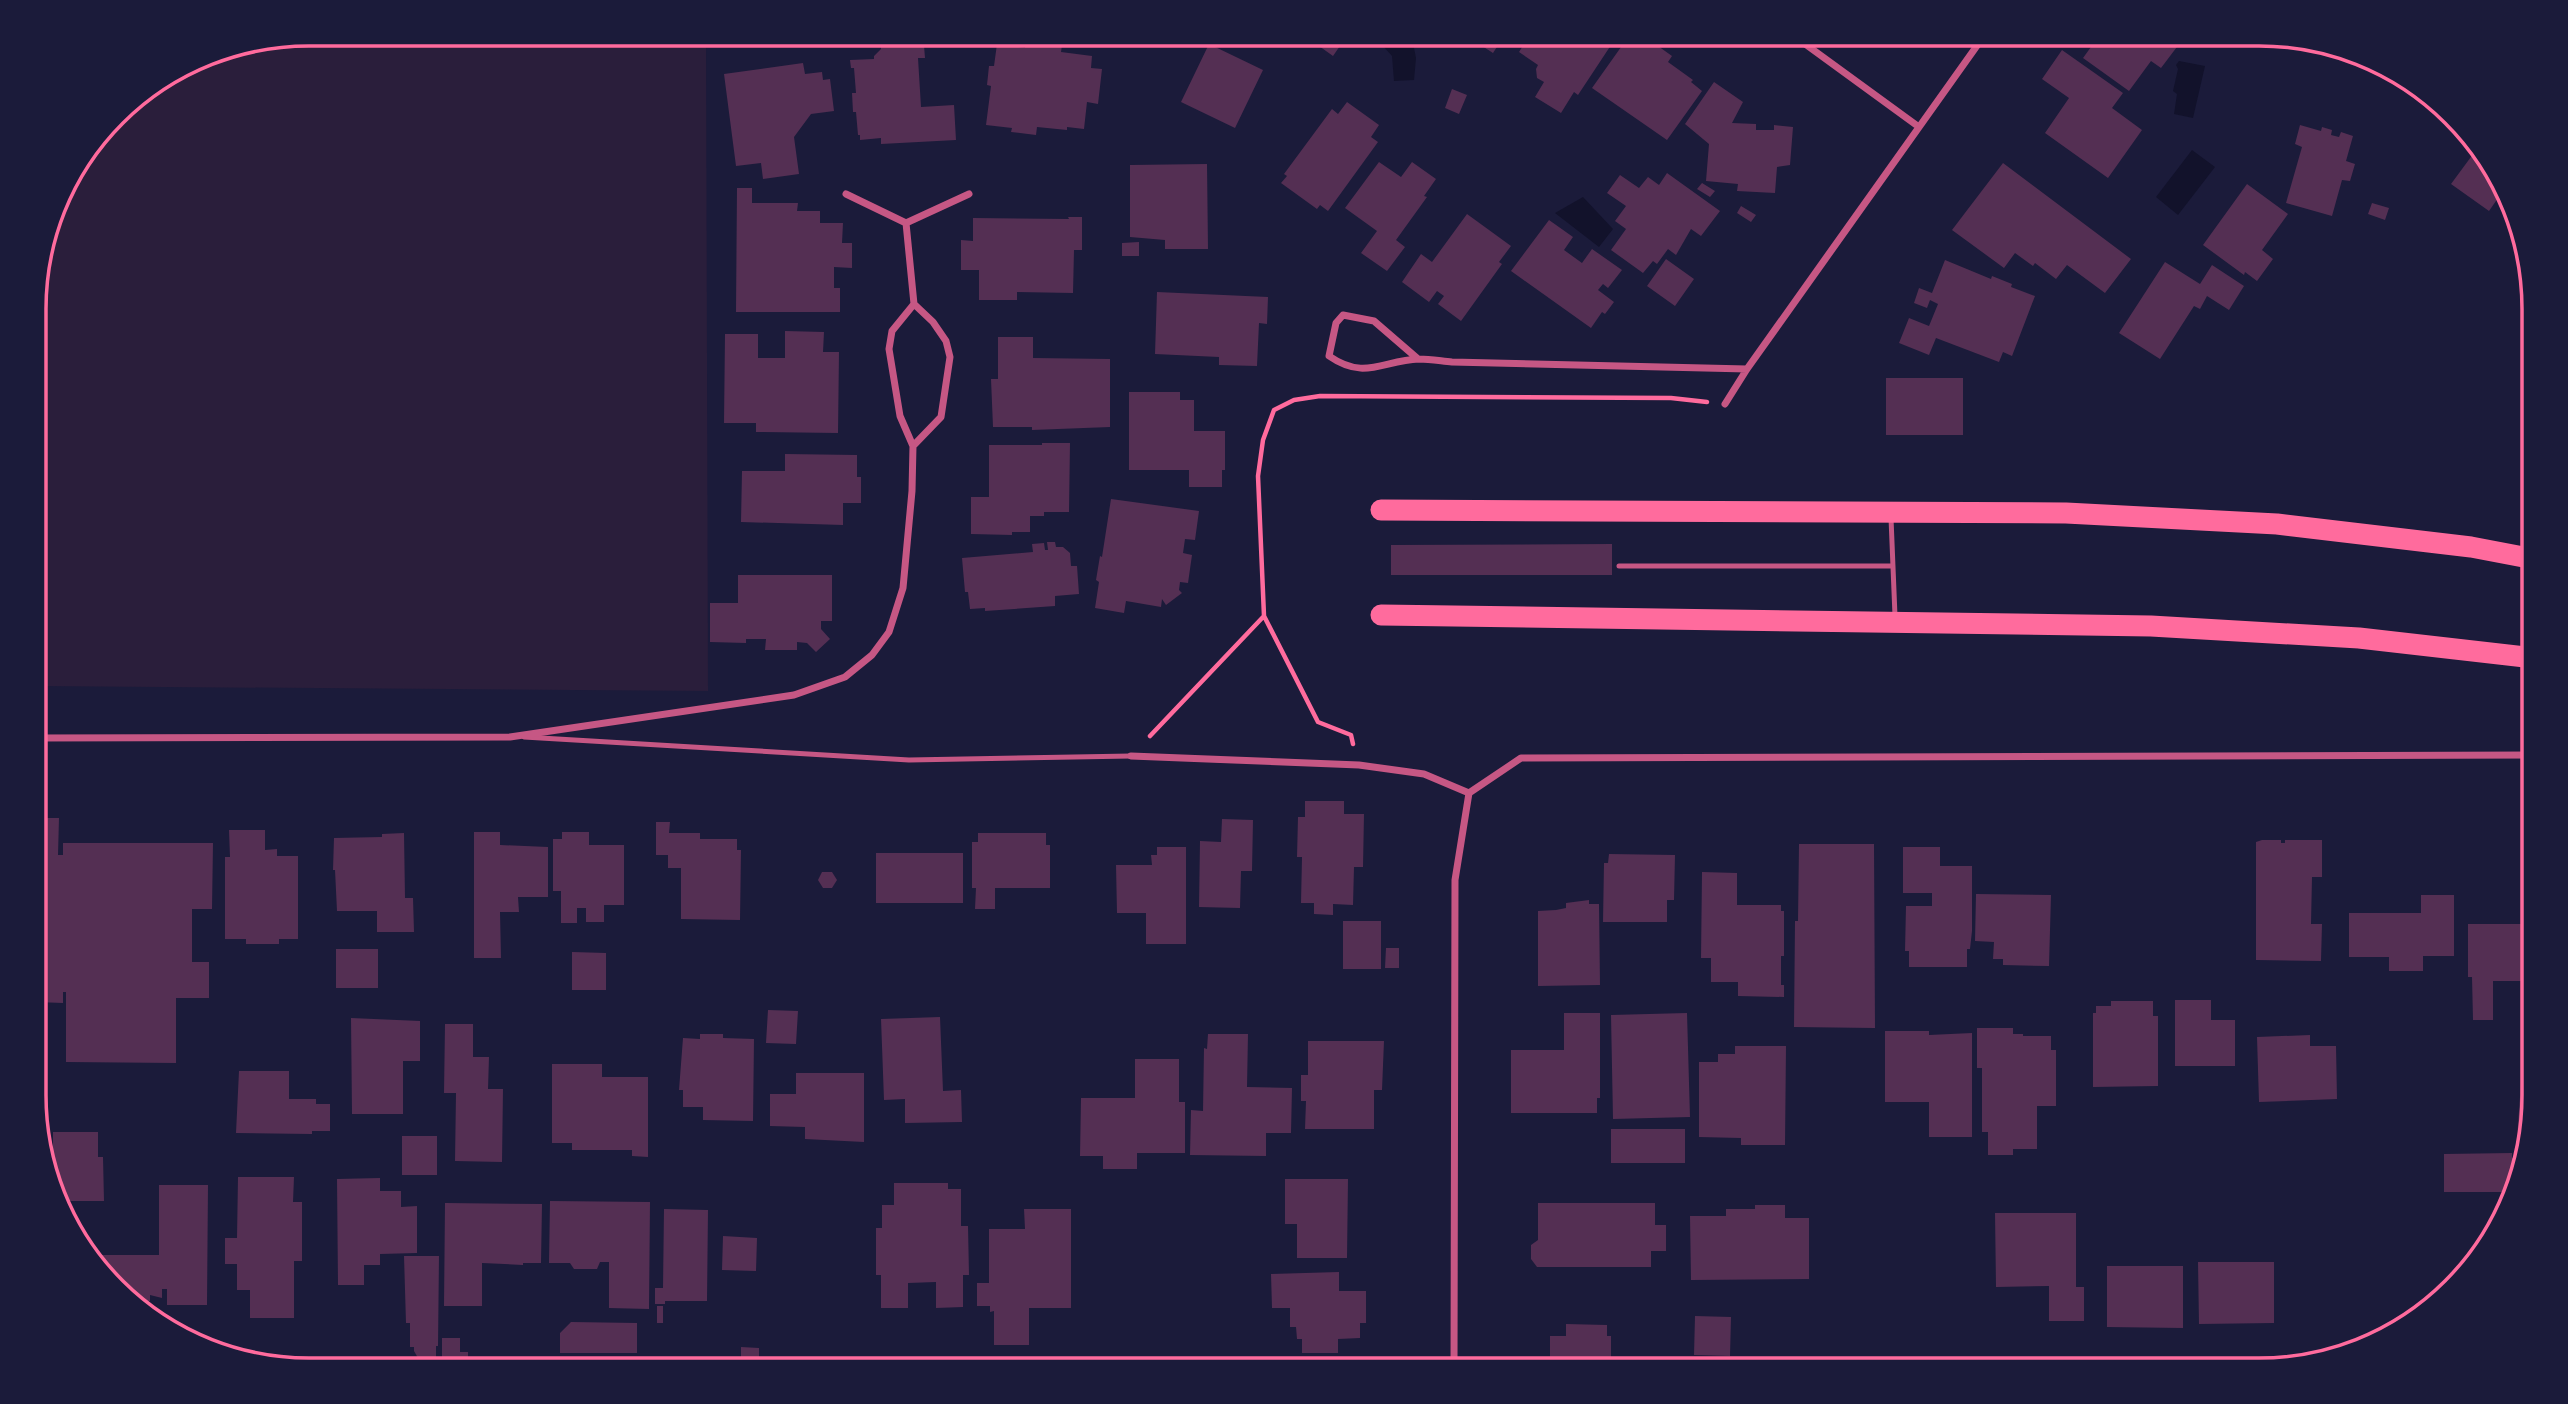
<svg xmlns="http://www.w3.org/2000/svg" width="2568" height="1404" font-family="'IBM Plex Sans',sans-serif">
<style>
.green{fill:#2a1e3b}
.water{fill:#12122b}
.building{fill:#542f53}
.lines{fill:none;stroke-linecap:round;stroke-linejoin:round}
.path{stroke:#ff6b9d;stroke-width:4.5}
.service{stroke:#c65784;stroke-width:5}
.minor{stroke:#c65784;stroke-width:7}
.motorway{stroke:#ff6b9d;stroke-width:21}
.rim{fill:none;stroke:#ff6b9d;stroke-width:3.5}
</style>
<rect width="100%" height="100%" fill="#1b1b3a"/>
<!-- green -->
<path class="green" d="M308,33h398l2,658 -672,-5v-413l26,-87 65,-84 76,-48z"/>
<!-- water -->
<path class="water" d="M1389,33h22l5,25 -2,22 -20,1 -2,-25 -9,-10z
M2179,61l26,5 -12,52 -19,-4 3,-20 -4,-3 5,-22 -2,-4z
M2192,150l23,17 -37,48 -22,-18z
M1583,197l30,32 -14,18 -44,-34z"/>
<!-- building -->
<path class="building" d="M880,33h43l2,25h-7l3,49 33,-2 2,35 -75,4v-6l-21,2v-5h-2l-2,-23h-3l-1,-19h4l-2,-25h-3l-1,-8 24,-1v-3l7,-7z
M1300,33h49l-16,23 -21,-15 -4,4 -8,-5 3,-5z
M1462,33h44l-13,20z
M1531,33h88l-41,62 -4,-3 -13,21 -26,-16 9,-15 -7,-4 -1,-9 2,-4 -19,-13z
M1631,33h21l10,8 -4,5 14,10 -4,6 25,18 -2,2 11,9 -35,49 -75,-52z
M2101,33h83l2,2 -25,33 -10,-7 -22,30 -46,-33z
M1027,34l36,4 -2,14 31,4 -1,12 11,1 -4,35 -11,-2 -3,27 -17,-2v3l-30,-3 -1,8 -25,-3 1,-4 -26,-3 5,-39 -4,-1 2,-19h5l3,-22 28,4z
M1209,44l54,26 -28,58 -54,-26z
M2062,50l61,43 -11,15 30,22 -34,48 -63,-45 24,-35 -27,-19z
M803,63l2,11 17,-2 1,8 7,-1 4,32 -23,3 -17,23 5,37 -36,5 -2,-16 -25,3 -12,-92z
M1714,82l29,20 -11,21 24,1v6h18v-5l19,2 -3,38 -13,2 -2,26 -38,-2 1,-7 -32,-3 3,-37 -24,-20z
M1452,89l15,6 -8,19 -14,-6z
M1347,102l32,23 -8,12 7,5 -50,69 -8,-6 -3,4 -36,-26 6,-7 -3,-2 48,-65 6,5z
M2300,125l21,6 1,-4 10,3 -1,5 8,2 2,-5 12,4 -7,25 9,3 -5,17 -8,-1 -10,36 -46,-13 16,-56 -7,-3z
M2479,146l10,10 16,32 -16,23 -38,-27z
M1379,162l22,15 11,-15 24,17 -12,17 3,1 -31,43 9,7 -18,24 -26,-18 16,-22 -32,-23z
M2003,163l128,96 -26,34 -38,-28 -11,14 -21,-16 -2,3 -18,-13 -11,15 -52,-38z
M1207,164l1,85h-43v-9l-35,-3v-72z
M1667,173l53,38 -19,25 -10,-7 -15,26 -8,-6 -11,15 -4,-3 -10,12 -32,-23 15,-21 -11,-8 11,-15 -19,-13 13,-18 19,13 9,-11 11,8z
M1702,183l13,8 -5,6 -13,-8z
M2247,184l41,30 -26,36 11,9 -16,22 -12,-9 -1,3 -41,-30z
M737,188h15v15h46l-1,8h23v12h23l-1,20h10v25l-18,-1v21h6v24h-104z
M2372,203l17,5 -4,12 -17,-6z
M1741,206l15,9 -5,7 -14,-9z
M1467,214l44,32 -12,16 3,2 -41,57 -23,-17 6,-8 -7,-5 -8,11 -27,-20 19,-28 11,8z
M1068,217h14v33h-8l-1,43 -56,-1v8h-38v-30h-18v-30l12,1v-23l96,1z
M1549,220l24,17 -9,13 18,13 10,-14 30,21 -14,18 -5,-4 -5,6 16,12 -9,12 -3,-2 -11,16 -80,-57z
M1139,242v14h-17v-13z
M1666,259l28,20 -19,27 -28,-20z
M1945,260l46,19 1,-3 20,8 -1,3 24,9 -23,60 -9,-4 -4,10 -63,-24 -7,17 -30,-12 10,-25 20,8 9,-22 -8,-4 -3,8 -13,-5 5,-15 13,5z
M2165,262l35,22 12,-19 32,21 -15,24 -22,-14 -7,13 -6,-3 -34,53 -41,-26z
M1157,292l111,5 -1,27 -8,-1 -2,43 -38,-1v-8l-64,-3z
M785,331l39,1 -1,20h16l-1,81 -82,-1v-9h-32l1,-89h33v24h27z
M998,337h35v21l77,1v68l-78,3v-3h-39l-2,-48h7z
M1886,378h77v57h-77z
M1129,392h51v8h14v31h31v39h-3v17h-33v-17h-60z
M1042,443h28l-1,69h-25v4h-14v16h-18v3l-41,-1v-37h18v-52h53z
M785,454l72,1v22h4v26h-18v22l-102,-3 1,-51h43z
M1111,499l88,12 -4,29 -10,-1 -2,14 9,2 -4,28 -8,-1 -1,8 3,3 -16,12 -4,-6 -1,8 -35,-6 -2,12 -29,-5 4,-26 -3,-2 4,-24 2,1z
M1047,542h8l1,5h7l7,6 1,13h6l2,28 -24,2v10l-70,5v-3l-15,1 -2,-17h-3l-3,-34 71,-6 -1,-8 12,-1 1,7h3z
M1612,544v31h-221v-30z
M738,575h94v46h-11v8l9,10 -14,13 -9,-9 -10,-1v8h-32l1,-11h-20v4l-36,-1v-39h28z
M1305,801h39v13h20l-1,53h-9l-1,38 -20,-1v11l-19,-1v-11h-13l1,-46h-5l1,-40h7z
M36,818h23l-1,37h5v-12h150l-1,66h-20v53h17v36h-33v65l-110,-1v-70h-3v11l-27,-1z
M1222,819l31,1 -1,51h-11l-1,37 -41,-1 1,-66 21,1z
M656,822h14l-1,11h31v6h37v11h4l-1,70 -59,-1v-51h-13v-13h-12z
M229,830h36v20l12,-1v7h21v83h-19v5h-33v-5h-21v-82h5z
M474,832h26v13l48,2v50h-30l1,15h-19l1,46h-27z
M562,832h27v13h35v60h-20v17h-18v-14h-9v15h-16v-32h-8v-52h9z
M404,833l1,65h8l1,34h-37v-21h-40l-2,-41h-2l1,-32 48,-1v-3z
M978,833h68v12h4v43h-55v21h-20l1,-21h-4v-46h6z
M2262,840h19v3h4v-3h37v37h-10l-1,47h11l-1,37 -65,-1v-118z
M1799,844h75l1,184 -81,-1 1,-106h3z
M1157,847h29v97h-40v-31h-29l-1,-48h36l-1,-10h6z
M1903,847h37v19h32v65l-2,18h-3v18h-58v-16h-4l1,-45h26v-13h-29z
M876,853h87v50h-87z
M1609,854l66,1 -1,45h-7v22h-64l1,-59h4z
M822,872h10l5,8 -5,8h-9l-5,-8z
M1702,872l35,1v32h44v6h3v45h-3v29h3v12l-46,-1v-14h-27v-24h-10z
M1976,894l75,1 -2,71 -46,-1v-6h-10l1,-17 -19,-1z
M2421,895h33v61h-31v15h-34v-14h-40v-44h72z
M1589,900v4h10l1,81 -62,1v-75l18,-1 10,-2v-5z
M1343,921h38v48h-38z
M2468,924h66v57h-41v39h-20l-1,-43h-4z
M1386,948h13v20h-14z
M336,949h42v39h-42z
M572,952l34,1v37h-34z
M2175,1000h36v20h24v46h-60z
M2111,1001h42v15h5v70l-65,1v-74h3v-7h15z
M768,1010l30,1 -2,33 -30,-1z
M1564,1013h36v85h-3v15h-86v-63h53z
M1687,1013l3,104 -77,2 -2,-104z
M940,1017l3,74 18,-1 1,32 -57,1v-24l-21,1 -3,-81z
M351,1018l69,3v40h-17v53h-51z
M445,1024h28v33h16l-1,32h15l-1,73 -47,-1 1,-68h-12z
M1977,1028h36v6h10v2h28v14h5v56h-19v43h-24v6h-25v-23h-6v-64h-5z
M1885,1031h44v4l43,-2v104h-43v-35h-44z
M700,1034h23v4l31,1 -1,82 -50,-1v-13h-20v-17h-4l4,-52 17,1z
M1208,1034h40l-1,53 45,1 -1,45h-25v23l-76,-1 1,-45 12,1 1,-63 3,1z
M2310,1035v11h26l1,53 -78,3 -2,-65z
M1308,1041h76l-2,49h-8v39h-69l1,-28h-5v-26h7z
M1735,1046h51l-1,99h-44v-7l-42,-1v-75h19v-8h17z
M1135,1059h44v43h6v51h-48v16h-34v-13h-23l1,-58h54z
M552,1064h50v13h46v80l-16,-1v-6h-60v-7h-20z
M2522,1068l12,2v43l-12,42 -6,-1z
M239,1071h50v28h27v5h14v27h-18v3l-76,-1z
M796,1073h68v69l-59,-3v-12l-35,-1v-32h26z
M1611,1129h74v34h-74z
M53,1132h45v25h5l1,44h-43l-14,-39h6z
M402,1136h35v39h-35z
M2512,1153v5h9l-10,34h-67v-38z
M238,1177h56l-1,25h9v59h-8v57h-44v-28h-13v-26h-12v-26h12z
M380,1178v13h21v16l16,-1v47l-37,1v11h-16v20h-26l-1,-106z
M1285,1179h63l-1,79h-50v-34h-12z
M894,1183h54v6h13v37h7l1,49h-6v32l-27,1v-26l-28,1v25h-27v-33h-5v-47h6v-23h12z
M159,1185h49l-1,120h-40v-16h-5v9l-12,-3v6h-14l-49,-46h72z
M550,1201l100,1 -1,107 -40,-1v-46h-9l-3,7h-23l-4,-6h-21z
M445,1203l97,1 -1,59h-18v2l-41,-2v43h-38z
M1538,1203h117v22h11v26h-15v16h-114l-6,-8v-14l7,-5z
M1755,1205h30v13h24v61l-118,1 -1,-64h36v-7h29z
M664,1209l44,1 -1,91h-42v3h-10v-16h8z
M1024,1209h47v99h-42v37h-35v-34l-4,1v-6h-13v-23h12v-54h36z
M1995,1213h81v74h8v34h-35v-35l-53,1z
M723,1236l34,2 -1,33 -34,-1z
M404,1256h35l-1,90h-2v12h-18l-4,-7v-4h-4v-24h-4z
M2198,1262h76v61l-75,1z
M2107,1266h76v62l-76,-1z
M1339,1272v19h27v32h-6v15l-22,1v14h-36v-14h-5l-1,-12h-6v-19h-18l-1,-34z
M657,1306h6v17h-6z
M1695,1316l36,1 -1,39 -36,-1z
M571,1322l66,1v30h-77v-20z
M1566,1324l41,1v11h4v34h-61v-34h16z
M442,1338h18v14h8v19h-26z
M741,1347l18,1v12h-18z
M1007,1358h36v13h-36z
M885,1364h40v7h-40z"/>
<g class="lines">
<!-- path -->
<path class="path" d="M1264,616l54,106 33,13 2,9
M1150,736l114,-120 -6,-140 5,-36 11,-30 20,-10 26,-4 351,2 36,4"/>
<!-- service -->
<path class="service" d="M1891,518l4,98
M1619,566h274
M524,737l385,23 222,-4"/>
<!-- minor -->
<path class="minor" d="M1790,33l129,94
M846,194l60,29 8,81
M906,223l63,-29
M1418,359l-44,-38 -31,-6 -7,8 -7,33c36,25 54,4 90,3 11,0 22,2 33,3l295,7
M1725,404l22,-35 239,-336
M36,738l474,-1 284,-42 51,-18 27,-22 17,-23 14,-44 9,-97 1,-45 -13,-30 -11,-67 3,-18 22,-27 19,18 13,19 4,16 -9,60 -28,29
M1131,756l228,9 65,9 45,19 52,-35 1013,-3
M1454,1370l1,-490 14,-87"/>
<!-- motorway -->
<path class="motorway" d="M1381,510l685,3 211,11 194,23 63,12
M1381,615l770,11 208,12 175,20"/>
</g>
<!-- crop -->
<path d="M0 0H2568V1404H0ZM309 46H2259A263 263 0 0 1 2522 309V1095A263 263 0 0 1 2259 1358H309A263 263 0 0 1 46 1095V309A263 263 0 0 1 309 46Z" fill="#1b1b3a" fill-rule="evenodd"/>
<path class="rim" d="M309 46H2259A263 263 0 0 1 2522 309V1095A263 263 0 0 1 2259 1358H309A263 263 0 0 1 46 1095V309A263 263 0 0 1 309 46Z"/>
</svg>
